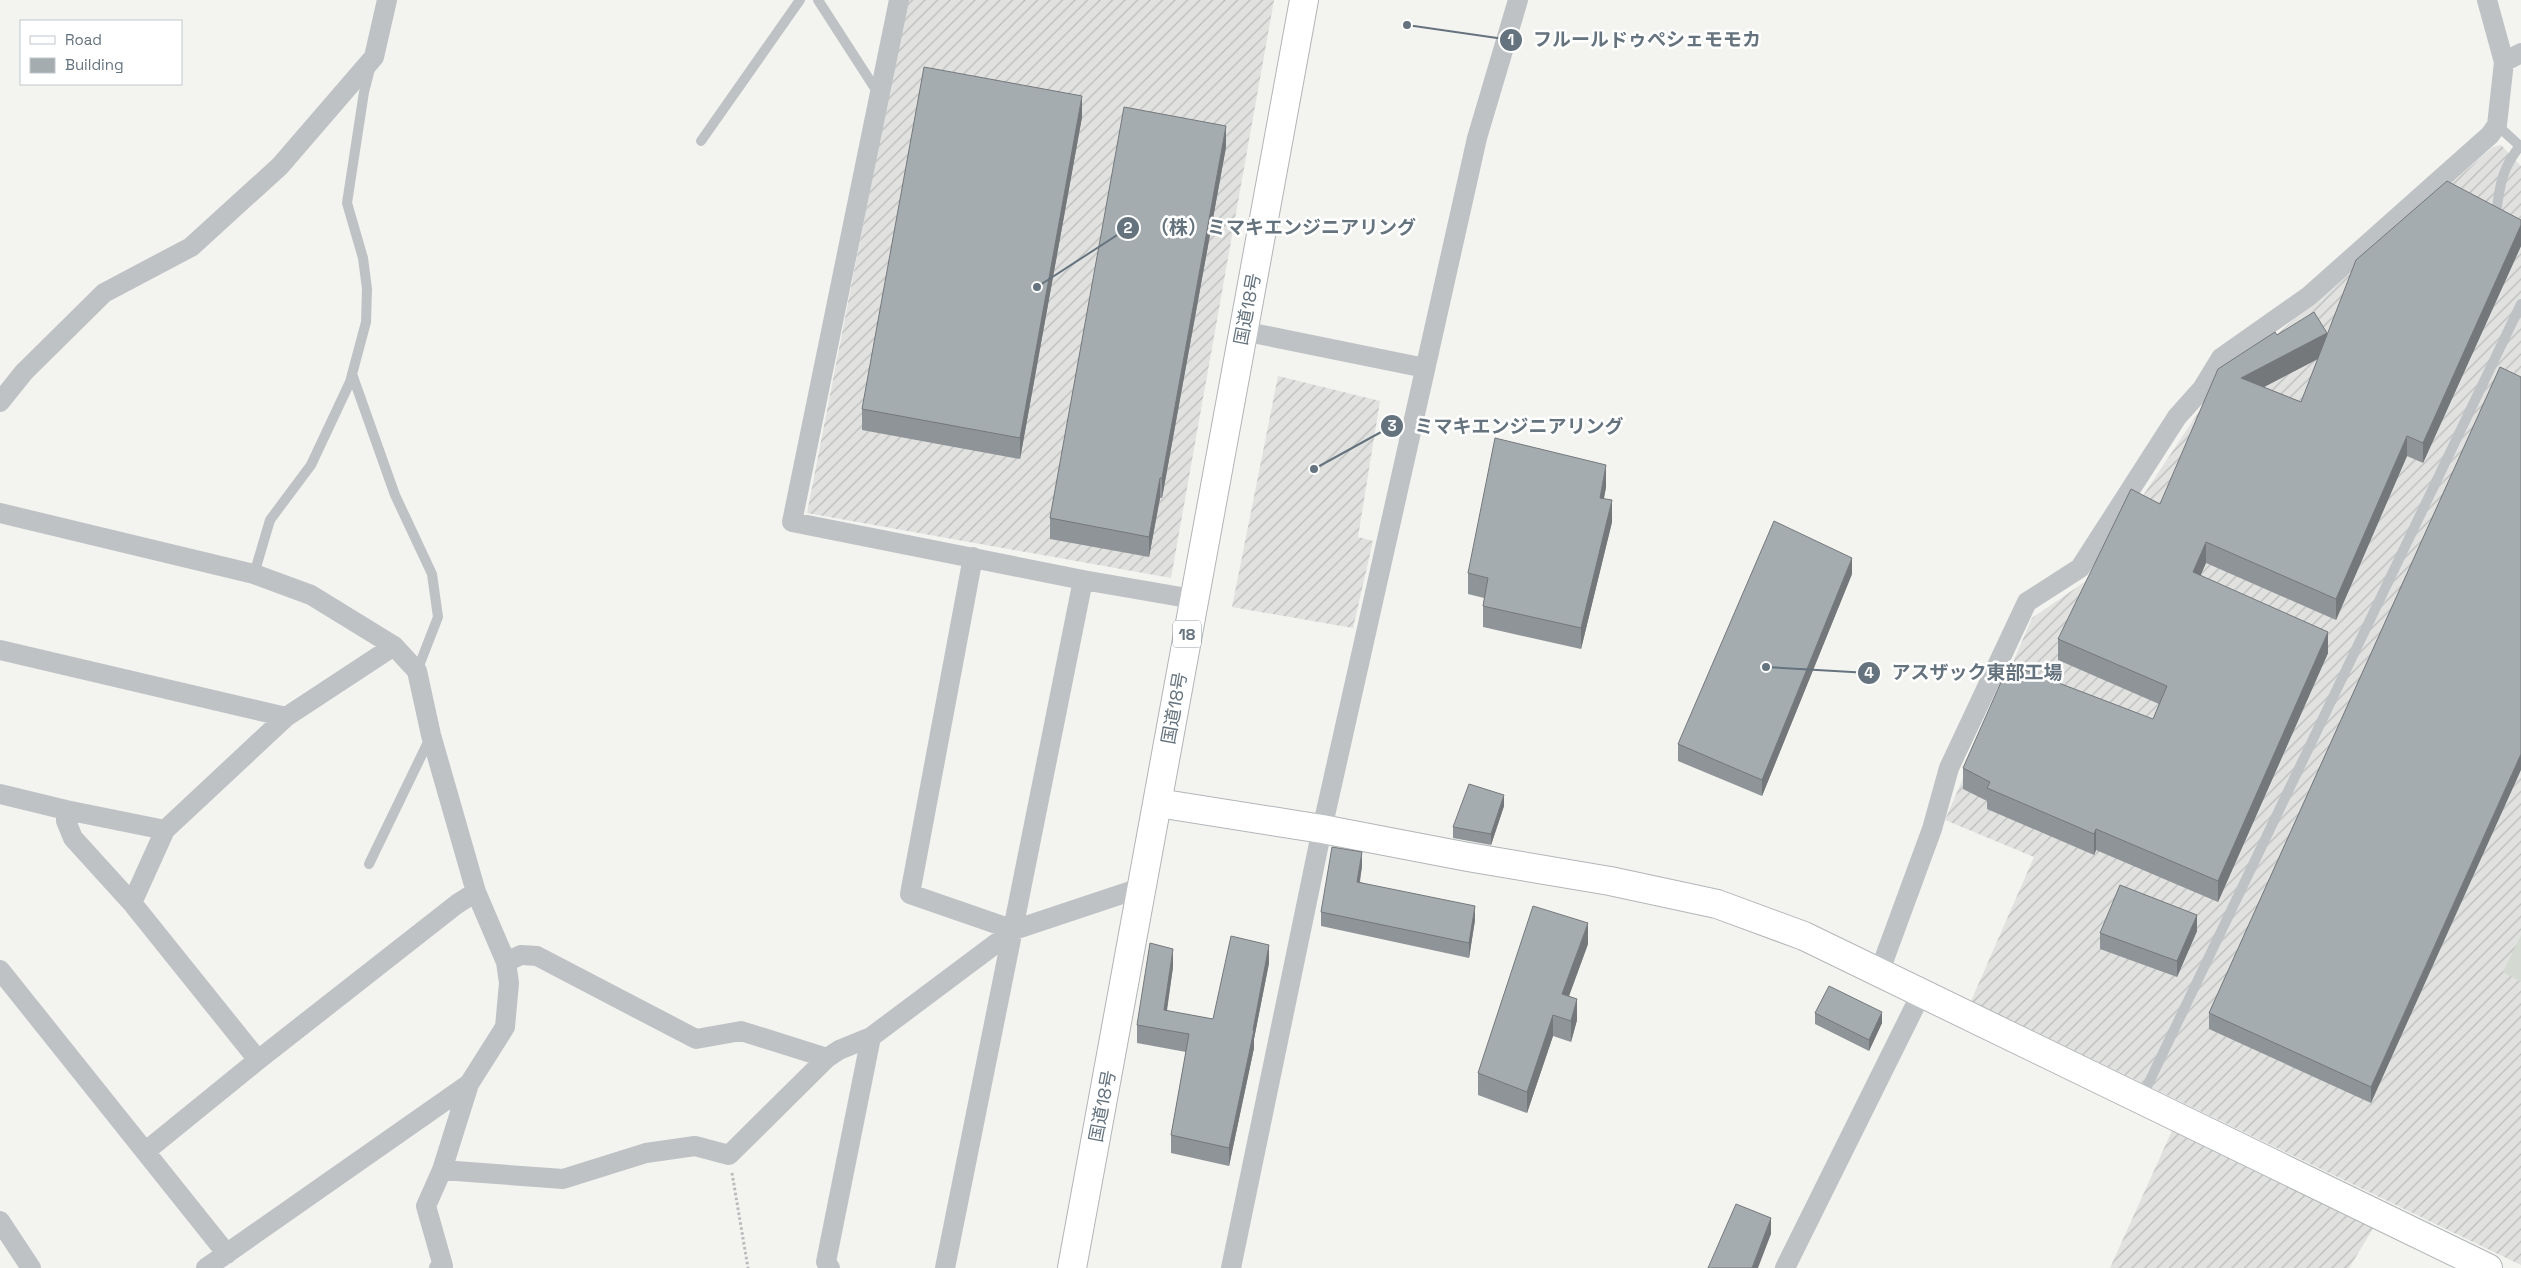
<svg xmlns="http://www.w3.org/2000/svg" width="2521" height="1268" font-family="'Space Grotesk','Noto Sans JP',sans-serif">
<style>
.industrial{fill:url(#industrial-furrows)}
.grass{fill:#d4dad1}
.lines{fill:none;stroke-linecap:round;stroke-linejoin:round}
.secondary-casing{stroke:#b1b6b9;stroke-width:30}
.highway-casing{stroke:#b1b5b7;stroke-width:30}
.path{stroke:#b8babc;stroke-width:3;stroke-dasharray:2.5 2.5;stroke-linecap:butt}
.lane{stroke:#bfc2c5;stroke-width:10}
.street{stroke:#bfc2c5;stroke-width:20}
.secondary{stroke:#fff;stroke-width:28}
.highway{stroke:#fff;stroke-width:28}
.wall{fill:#8e9497;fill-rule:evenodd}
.shaded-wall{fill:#74787b}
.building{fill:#a5acb0;stroke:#74787b}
.labels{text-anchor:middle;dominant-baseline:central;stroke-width:5;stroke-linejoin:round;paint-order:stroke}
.shield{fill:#fff;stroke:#939da5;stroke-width:1}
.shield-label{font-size:16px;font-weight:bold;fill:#65737e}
.street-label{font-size:18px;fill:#65737e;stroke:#fff}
.leader{fill:none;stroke:#65737e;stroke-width:2}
.callout-dot{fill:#65737e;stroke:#fff;stroke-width:2}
.mark-label{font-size:15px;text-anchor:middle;font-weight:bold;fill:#fff}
.callout-label{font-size:19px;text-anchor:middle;font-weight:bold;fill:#65737e;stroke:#fff;stroke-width:5;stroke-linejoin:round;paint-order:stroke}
</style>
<defs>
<pattern id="industrial-furrows" width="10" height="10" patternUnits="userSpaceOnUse" patternTransform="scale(1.25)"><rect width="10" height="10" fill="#e1e2e0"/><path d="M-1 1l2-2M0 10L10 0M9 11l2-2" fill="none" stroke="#babcbb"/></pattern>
</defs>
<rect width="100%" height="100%" fill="#f3f3f0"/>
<!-- industrial -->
<path class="industrial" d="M907,0h367l-103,578 -364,-65z
M2501,145l20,21v1099l-550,-264 63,-144 -89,-37 87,-202 54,-37 128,-192 279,-242z
M1278,376l102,25 -22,136 15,4 -20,87 -121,-21z
M2175,1124l201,100 -27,44h-239z"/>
<!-- grass -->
<path class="grass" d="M2521,935v47l-18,-10z"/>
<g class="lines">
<defs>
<path id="secondary" d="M1158,803l164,26 146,28 142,24 107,23 87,32 684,332"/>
<path id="highway" d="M1072,1268l232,-1268"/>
</defs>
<!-- secondary casing -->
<use href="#secondary" class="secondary-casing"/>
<!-- highway casing -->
<use href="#highway" class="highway-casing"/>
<!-- path -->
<path class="path" d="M732,1173l16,95"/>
<!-- lane -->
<path class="lane" d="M818,0l60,93
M2497,125l24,22
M701,141l99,-141
M2520,146c-18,22 -20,39 -24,67l25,21
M352,374l43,121 37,79 6,43 -21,54
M254,574l16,-54 41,-55 39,-83 16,-60 1,-33 -4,-31 -16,-55 17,-111 6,-23
M369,864l61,-126
M2141,1099l380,-795"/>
<!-- street -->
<path class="street" d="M899,0l-107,522 291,58 110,19
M2487,0l17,62
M1243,331l182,37
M0,402l24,-30 80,-79 87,-46 89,-81 94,-109 13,-57
M0,513l254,61 57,21 83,51 23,25 14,64 45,157 30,70 3,21 -4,44 -36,57 -27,86 -16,36 17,60 -4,2
M973,557l-63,337 104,36
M0,650l286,67
M0,794l66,16 99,20
M66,810v11l7,17 59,65 126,157
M132,903l33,-73 121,-113 108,-71
M506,962l15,-7 16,1 159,83 45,-8 86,27
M0,970l227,284
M1879,973l53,-144 17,-61 78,-166 53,-34 97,-151 25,-28 19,-31 88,-62 181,-161 7,-10 7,-63 17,-9
M146,1151l112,-91 199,-156 19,-12
M442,1170l121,9 83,-26 49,-7 34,9 98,-97 12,-8 32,-13 143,-107 129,-43
M0,1221l31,47
M206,1268l263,-184
M830,1268l-4,-6 45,-225
M945,1268l138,-688
M1231,1268l91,-439 155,-691 41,-138
M1785,1268l136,-274"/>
<!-- secondary -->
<use href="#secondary" class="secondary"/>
<!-- highway -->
<use href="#highway" class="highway"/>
</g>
<!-- wall -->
<path class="wall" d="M1082,117l-62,342 -158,-29v-21z
M1226,147l-64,351h-2l-11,59 -99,-18v-21z
M2521,225v21l-98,217 -16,-7 -71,164 -130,-57 -6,12 128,78 -110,249 -122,-52 -2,5 -107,-46v-8l-24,-12v-21l190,-49 6,-15 -101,-44v-21l102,-135 117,-169 50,1zM2318,359l-17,43 -37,-15z
M2500,367l-129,736 -162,-74v-16z
M1606,487l-2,11 8,24 -31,127 -98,-22v-21l1,-8 -16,-4v-21z
M1852,574l-90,222 -84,-35v-17z
M1504,806l-13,39 -38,-7v-11z
M1362,866l-2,16 115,38 -6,38 -148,-32v-14z
M2197,931l-20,46 -77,-28v-16z
M1588,944l-19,52 8,24 -6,22 -18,-6 -26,77 -49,-18v-22z
M1269,963l-15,76v9l-25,118 -58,-13v-18l15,-83 -49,-9v-18l36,-58 -6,44 46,8z
M1815,1013l67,10 -13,28 -54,-27z"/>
<!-- shaded-wall -->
<path class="shaded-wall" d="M1082,96v21l-62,342v-21z
M1226,126v21l-64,351v-20z
M2521,225v21l-98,217v-20z
M2327,333v21l-86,45v-21z
M2407,436v20l-71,164v-21z
M1606,465v22l-6,32v-21z
M1160,478v20l-11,59v-20z
M1612,500v22l-31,127v-21z
M2206,542v21l-13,30v-21z
M1852,558v16l-90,222v-16z
M2328,632v21l-110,249v-21z
M2521,754v16l-150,333v-16z
M1504,795v11l-13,39v-11z
M2096,829v21l-2,5v-21z
M1362,852v14l-5,30v-14z
M1475,906v14l-6,38v-15z
M2197,915v16l-20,46v-16z
M1588,923v21l-26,71v-21z
M1269,945v18l-15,76v9l-25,118v-18z
M1173,949v18l-9,61v-18z
M1577,999v21l-6,22v-21z
M1882,1012v11l-13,28v-11z
M1553,1015v21l-26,77v-21z
M1771,1218v16l-13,34h-6z"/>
<!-- building -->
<path class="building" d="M924,67l158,29 -62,342 -158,-29z
M1124,107l102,19 -64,352h-2l-11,59 -99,-19z
M2447,181l74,39v5l-98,218 -16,-7 -71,163 -130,-57 -13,30 135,60 -110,249 -122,-52 -2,5 -107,-46 3,-6 -27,-14 46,-104 144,55 14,-33 -109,-47 73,-150 29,15 58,-135 57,-37 2,3 37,-23 13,21 -86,45 60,24 55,-142z
M2500,367l21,10v377l-150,333 -162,-74z
M1495,438l111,27 -6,33 12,2 -31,128 -98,-22 5,-28 -20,-5z
M1774,521l78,37 -90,222 -84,-36z
M1469,784l35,11 -13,39 -38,-7z
M1332,847l30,5 -5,30 118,24 -6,37 -148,-31z
M2120,885l77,30 -20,46 -77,-28z
M1533,906l55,17 -26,71 15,5 -6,22 -18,-6 -26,77 -49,-19z
M1231,936l38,9 -16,85h1l-25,118 -58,-13 18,-101 -52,-9 13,-82 23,6 -9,61 49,9z
M1829,986l53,26 -13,28 -54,-27z
M1736,1204l35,14 -19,50h-44z"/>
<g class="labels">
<!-- shield labels -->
<rect class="shield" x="1173" y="620.5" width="28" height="27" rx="4"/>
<g class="shield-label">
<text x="1187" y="634">18</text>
</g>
<!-- street labels -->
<g class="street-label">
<text transform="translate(1247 309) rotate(-79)">国道18号</text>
<text transform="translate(1174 708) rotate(-80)">国道18号</text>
<text transform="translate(1102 1106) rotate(-79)">国道18号</text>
</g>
</g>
<!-- callouts -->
<path class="leader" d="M1407 25L1511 40M1037 287L1128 228M1314 469L1392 426M1766 667L1869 673"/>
<g class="callout-dot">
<circle cx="1407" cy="25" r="5"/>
<circle cx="1037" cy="287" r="5"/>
<circle cx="1314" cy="469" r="5"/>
<circle cx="1766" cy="667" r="5"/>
<circle cx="1511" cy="40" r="12"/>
<circle cx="1128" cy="228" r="12"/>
<circle cx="1392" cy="426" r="12"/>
<circle cx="1869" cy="673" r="12"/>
</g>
<g class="mark-label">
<text x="1511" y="45">1</text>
<text x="1128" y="233">2</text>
<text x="1392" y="431">3</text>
<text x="1869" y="678">4</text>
</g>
<g class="callout-label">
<text x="1647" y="46">フルールドゥぺシェモモカ</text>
<text x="1283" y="234">（株）ミマキエンジニアリング</text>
<text x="1519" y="433">ミマキエンジニアリング</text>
<text x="1977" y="679">アスザック東部工場</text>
</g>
<!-- legend -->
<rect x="20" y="20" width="162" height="65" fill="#ffffff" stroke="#c1c7cb"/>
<rect x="30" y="36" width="25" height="8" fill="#ffffff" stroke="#c1c7cb"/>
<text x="65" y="45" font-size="15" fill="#65737e">Road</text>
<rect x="30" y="58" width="25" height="15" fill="#a5acb0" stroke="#c1c7cb"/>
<text x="65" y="70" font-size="15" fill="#65737e">Building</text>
</svg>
